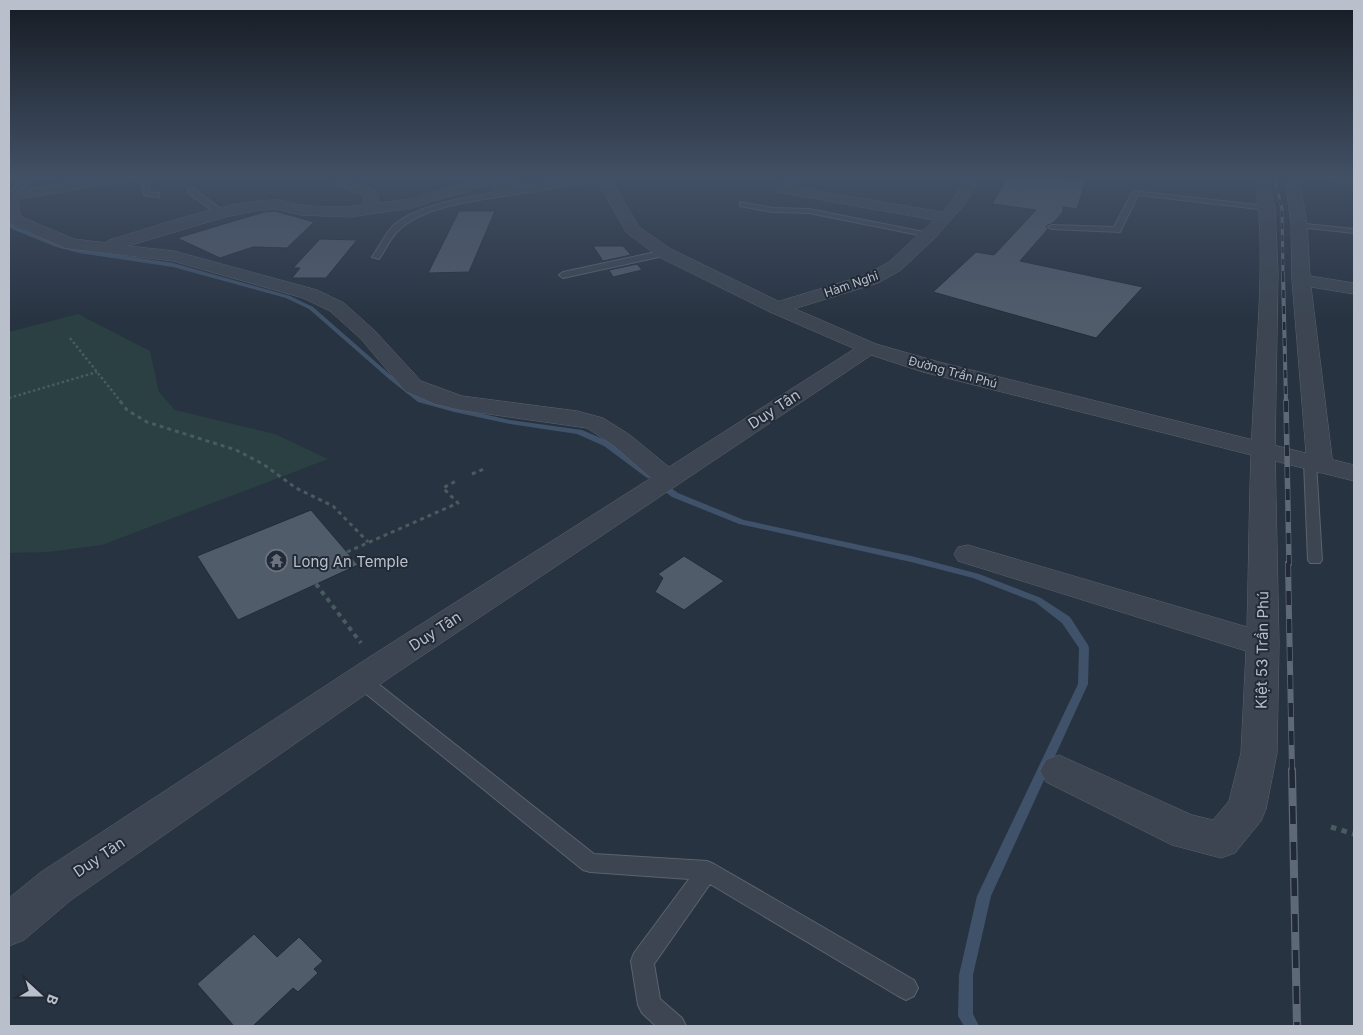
<svg xmlns="http://www.w3.org/2000/svg" width="1363" height="1035" font-family="Inter,sans-serif">
<style>
.green{fill:#2a4042}
.lines{fill:none;stroke-linecap:round;stroke-linejoin:round}
.stream{fill:#3f5269;fill-rule:evenodd}
.building{fill:#515c6b;stroke:#232c38}
.service-casing{stroke:#5a636e;stroke-width:2}
.minor-casing{stroke:#5a636e;stroke-width:1}
.tertiary-casing{stroke:#5a636e;stroke-width:1}
.path-far3{stroke:#485c5f;stroke-width:2.5;stroke-dasharray:2.5 2.5;stroke-linecap:butt}
.path-far2{stroke:#485c5f;stroke-width:3;stroke-dasharray:4 4;stroke-linecap:butt}
.path-far1{stroke:#485c5f;stroke-width:4;stroke-dasharray:4.5 4.5;stroke-linecap:butt}
.path{stroke:#485c5f;stroke-width:5;stroke-dasharray:5.5 5.5;stroke-linecap:butt}
.service{fill:#3c4551;fill-rule:evenodd}
.minor{fill:#3c4551;fill-rule:evenodd}
.tertiary{fill:#3c4551;fill-rule:evenodd}
.rail-far4-casing{stroke:#5e6977;stroke-width:3}
.rail-far3-casing{stroke:#5e6977;stroke-width:4}
.rail-far2-casing{stroke:#5e6977;stroke-width:5.5}
.rail-far1-casing{stroke:#5e6977;stroke-width:6}
.rail-casing{stroke:#5e6977;stroke-width:8}
.rail-far4{stroke:#212a36;stroke-width:2;stroke-dasharray:6;stroke-linecap:butt}
.rail-far3{stroke:#212a36;stroke-width:2.5;stroke-dasharray:8;stroke-linecap:butt}
.rail-far2{stroke:#212a36;stroke-width:4;stroke-dasharray:11;stroke-linecap:butt}
.rail-far1{stroke:#212a36;stroke-width:4.5;stroke-dasharray:14;stroke-linecap:butt}
.rail{stroke:#212a36;stroke-width:5.5;stroke-dasharray:18;stroke-linecap:butt}
.labels{text-anchor:middle;dominant-baseline:central;stroke-width:4;stroke-linejoin:round;paint-order:stroke}
.far-street-label{font-size:12px;fill:#b9c0cb;stroke:#212a36}
.street-label{font-size:15px;fill:#b9c0cb;stroke:#212a36}
.poi-label{font-size:15px;fill:#b9c0cb;stroke:#212a36;text-anchor:start}
</style>
<rect width="100%" height="100%" fill="#283341"/>
<!-- green -->
<path class="green" d="M78,314l72,37 9,41 16,18 100,24 53,25 -226,86 -54,7 -39,1v-221z"/>
<g class="lines">
<!-- stream -->
<path class="stream" d="M9,222l7,5 44,18 19,4 94,14 117,33 23,11 80,70 31,21 32,10 54,12 72,10 28,12 44,34 -1,2h-6l-43,-32 -27,-12 -67,-10 -56,-12 -36,-10 -29,-23 -80,-70 -23,-11 -113,-31 -94,-14 -23,-6 -44,-18 -3,-3z
M657,482h6l15,11 66,27 167,36 68,18 62,24 29,19 18,28 1,3 -1,36 -97,212 -18,79v39l6,12h-15l-6,-10 1,-41 18,-79 101,-212 1,-36 -17,-25 -27,-21 -62,-24 -62,-16 -172,-38 -67,-27 -15,-11 -1,-2z"/>
</g>
<!-- building -->
<path class="building" d="M1008,176h62l-1,2 17,2 -9,29 -14,-2v5l-10,11 -7,3 2,3 -28,32 123,26 -47,51 -163,-46 43,-40 18,3 42,-45 -44,-6z
M275,211l39,11 -27,26 -34,-1 -33,11 -43,-20 87,-26z
M459,211h36l-26,61 -41,1z
M320,239l37,1 -31,38h-34l8,-10h-7z
M593,246h30l8,9 -28,6z
M637,264l5,6 -29,7 -4,-7z
M311,510l47,55 -120,55 -41,-64z
M684,556l40,25 -40,29 -29,-18 8,-14 -5,-4z
M254,934l23,23 22,-20 24,24 -9,8 4,4 -20,19 -5,-4 -40,38h-19l-37,-42z"/>
<g class="lines">
<defs>
<path id="service" d="M25,176h8l-20,23h-4v-5z
M141,176h6l3,16 9,1v4l-15,-2z
M269,176h6l2,3 -7,2z
M1306,176l48,3v4l-44,-5z
M534,186l4,2 -1,2c-40,9 -105,11 -136,38 -10,8 -15,21 -22,31l-7,-2c7,-10 13,-23 22,-32 28,-25 102,-32 140,-39z
M188,189h6l32,24 -7,2 -31,-22z
M1133,191l134,15 4,2 -4,2 -129,-15 -18,37 -68,-3 -4,-2 4,-2 62,2z
M740,202l33,6 36,1 120,24 4,2 -4,2 -120,-24 -36,-1 -33,-6z
M1296,223l58,6v4l-55,-6 -4,-2z
M665,250l4,3 -1,2 -105,23 -4,-3 4,-3z
M1310,458l6,4 6,98 -2,3h-10l-2,-3 -4,-98z
M361,674l6,1 227,179 113,7 7,3 200,116 4,8 -4,8 -8,4 -8,-4 -188,-112 -56,80 6,35 22,19 4,8h-30l-14,-13 -4,-8 -7,-44 3,-8 55,-74 -99,-7 -7,-2 -228,-185 -2,-5 2,-5z"/>
<path id="minor" d="M112,176h35l-7,4 -122,19 2,15 4,4 50,21 33,4 2,-3c49,-14 113,-38 163,-40 10,-1 20,4 30,5 20,2 42,3 61,0l1,-9 -29,-11 -2,-3 3,-6h14l-2,4 28,11 2,3 1,9 31,-4 70,-20 54,5 49,-8h26l-1,4 -5,1 -69,11 -53,-5 -70,21 -61,9 -49,-2 -26,-6 -20,2 -30,6 -97,29 46,5 143,39 27,13 31,28 46,50 41,15 115,15 26,7 27,17 39,32 193,-123 7,-2 7,2 3,4 -3,4 -484,324 -321,224 -47,40 -15,6v-48l32,-26 327,-214 283,-180 -38,-33 -26,-17 -127,-18 -25,-6 -30,-13 -44,-52 -31,-28 -27,-13 -130,-37 -108,-13 -53,-24 -3,-3v-29z
M790,176h15l-11,11 148,25 11,-13 15,-23h14l-18,29 -29,33 -34,32 -23,13 -101,31 -7,-2 -3,-4 3,-4 96,-29 23,-13 45,-42 -156,-28 -2,-3z
M1255,176h14l6,32 3,64 -3,178 4,194 -2,109 -11,56 -5,12 -26,32 -14,5 -49,-13 -126,-63 -6,-11 6,-11 13,-5 133,60 21,5 16,-19 12,-48 5,-102 -288,-90 -4,-7 4,-7 10,-2 279,82c2,-72 2,-144 6,-216 4,-78 13,-157 2,-235z
M1285,176h14l8,49 3,51 44,7v11l-43,-7 22,178 -4,5 -9,3 -9,-3 -4,-5 -15,-185 -1,-55z"/>
<path id="tertiary" d="M595,176h14l30,51 32,22 113,55 92,40 63,18 415,103v16l-431,-109 -61,-20 -92,-40 -111,-55 -32,-24z"/>
</defs>
<!-- service casing -->
<use href="#service" class="service-casing"/>
<!-- minor casing -->
<use href="#minor" class="minor-casing"/>
<!-- tertiary casing -->
<use href="#tertiary" class="tertiary-casing"/>
<!-- path-far3 -->
<path class="path-far3" d="M70,338l51,64
M9,398l88,-26"/>
<!-- path-far2 -->
<path class="path-far2" d="M120,401l7,9 20,12 89,28 27,14 33,24 37,18 35,36
M472,474l14,-6
M347,552l111,-49 -15,-15 13,-7"/>
<!-- path-far1 -->
<path class="path-far1" d="M316,584l45,59"/>
<!-- path -->
<path class="path" d="M1331,827l23,7"/>
<!-- service -->
<use href="#service" class="service"/>
<!-- minor -->
<use href="#minor" class="minor"/>
<!-- tertiary -->
<use href="#tertiary" class="tertiary"/>
<defs>
<path id="rail-far4" d="M1274,176l8,33 1,67"/>
<path id="rail-far3" d="M1283,274l3,128"/>
<path id="rail-far2" d="M1286,401l3,163"/>
<path id="rail-far1" d="M1288,563l4,208"/>
<path id="rail" d="M1292,770l5,256"/>
</defs>
<!-- rail-far4 casing -->
<use href="#rail-far4" class="rail-far4-casing"/>
<!-- rail-far3 casing -->
<use href="#rail-far3" class="rail-far3-casing"/>
<!-- rail-far2 casing -->
<use href="#rail-far2" class="rail-far2-casing"/>
<!-- rail-far1 casing -->
<use href="#rail-far1" class="rail-far1-casing"/>
<!-- rail casing -->
<use href="#rail" class="rail-casing"/>
<!-- rail-far4 -->
<use href="#rail-far4" class="rail-far4"/>
<!-- rail-far3 -->
<use href="#rail-far3" class="rail-far3"/>
<!-- rail-far2 -->
<use href="#rail-far2" class="rail-far2"/>
<!-- rail-far1 -->
<use href="#rail-far1" class="rail-far1"/>
<!-- rail -->
<use href="#rail" class="rail"/>
</g>
<!-- sky -->
<linearGradient id="sky" x2="0" y2="1"><stop stop-color="#161c24"/><stop offset="0.55" stop-color="#425065"/><stop offset="1" stop-color="#425065" stop-opacity="0"/></linearGradient>
<rect width="1363" height="321" fill="url(#sky)"/>
<!-- icons -->
<defs>
<symbol id="temple-ring" viewBox="-11 -11 22 22"><circle r="9.5" fill="#212a36" stroke="#6b7280" stroke-width="1.5"/><path d="M0-6L5-2H3V0L6.5 2.5H4V6H1.5V3h-3V6H-4V2.5H-6.5L-3 0V-2H-5Z" fill="#6b7280"/></symbol>
</defs>
<g fill-rule="evenodd">
<use href="#temple-ring" x="264" y="548" width="25" height="25"/>
</g>
<g class="labels">
<!-- far-street labels -->
<g class="far-street-label">
<text transform="translate(851 284) rotate(-19)">Hàm Nghi</text>
<text transform="translate(953 372) rotate(15)">Đường Trần Phú</text>
</g>
<!-- street labels -->
<g class="street-label">
<text transform="translate(774 409) rotate(-33)">Duy Tân</text>
<text transform="translate(435 631) rotate(-33)">Duy Tân</text>
<text transform="translate(1262 650) rotate(-89)">Kiệt 53 Trần Phú</text>
<text transform="translate(99 857) rotate(-34)">Duy Tân</text>
</g>
<!-- poi labels -->
<g class="poi-label">
<text x="293" y="561">Long An Temple</text>
</g>
</g>
<!-- border -->
<rect width="1363" height="1035" fill="none" stroke="#b9c0cb" stroke-width="20"/>
<!-- north arrow -->
<g transform="translate(40 995) rotate(111)" stroke="#212a36" stroke-width="4" paint-order="stroke">
<path d="M0-4L9 19L0 12L-9 19Z" fill="#b9c0cb"/>
<text y="-8" font-size="14" font-weight="bold" text-anchor="middle" fill="#b9c0cb">B</text>
</g>
</svg>
